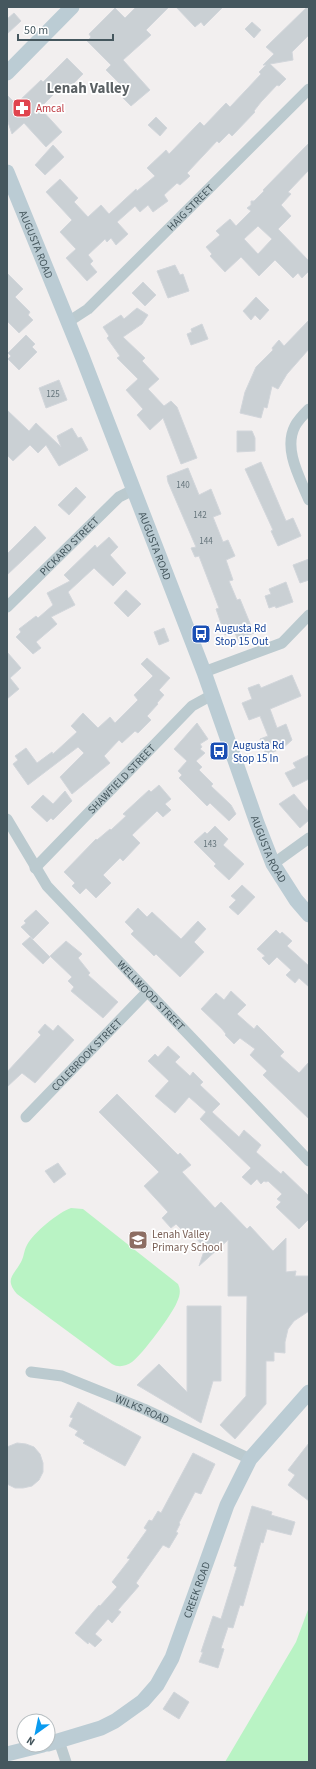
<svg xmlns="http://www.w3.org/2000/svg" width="316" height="1769" font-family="'Source Sans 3',sans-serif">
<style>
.green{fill:#b9f3c4}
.building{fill:#cad0d4;stroke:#d2d6db;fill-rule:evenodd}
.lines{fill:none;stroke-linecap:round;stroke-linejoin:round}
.street{stroke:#bbcacf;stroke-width:11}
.secondary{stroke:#bbccd4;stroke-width:15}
.labels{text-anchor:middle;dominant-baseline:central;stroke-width:3.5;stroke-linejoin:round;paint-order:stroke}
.number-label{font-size:9px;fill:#66757c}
.health-label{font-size:11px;fill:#be3a42;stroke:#fff;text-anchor:start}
.street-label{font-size:11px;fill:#45575e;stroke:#fff}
.transit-label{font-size:11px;fill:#164399;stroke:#fff;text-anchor:start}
.education-label{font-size:11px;fill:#785e54;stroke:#fff;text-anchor:start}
.district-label{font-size:15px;font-weight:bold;fill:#5b6164;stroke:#fff}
</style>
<rect width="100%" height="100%" fill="#f2efef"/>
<!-- green -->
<path class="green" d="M71,1208l12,1 95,75c3,6 2,12 -1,18 -4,11 -35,53 -45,60 -6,4 -13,6 -20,2l-95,-70c-13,-15 -3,-19 4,-32 3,-5 3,-12 6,-17 6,-12 32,-33 44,-37z
M309,1607v155h-84l71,-120z"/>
<!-- building -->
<path class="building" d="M136,7h33l-23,23 5,5 -28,25 27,30 -19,16 -10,-10 6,-5 -21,-21 5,-5 -24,-24 4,-4 -2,-3 26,-26 10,10z
M176,7h47l-19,19 -3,-4 -6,5z
M307,7h2v28l-17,17 1,8 -23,4 16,15 -7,7 -2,-1 -16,17 -7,9 1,1 -23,24 -3,-3 -10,10 -2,-2 -30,32 3,3 -10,9 -3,-2 -13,12 4,6 -15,11 -5,-7 -8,7 -5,-6 -18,16 11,12 -12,11 -5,-7 -4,4 -2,-3 -17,16 5,6 -3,3 7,8 -10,9 -21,-23 10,-9 -16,-17 12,-12 -26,-28 14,-13 18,19 -4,4 14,15 13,-12 8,9 27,-25 1,2 18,-15 -8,-8 19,-18 3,4 31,-32 4,4 22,-23 4,4 17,-18 14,-15 -2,-2 7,-7h-3l11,-11 -8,-7z
M14,13l7,8 -14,13v-15z
M252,22l9,8 -7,8 -9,-9z
M67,58l16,16 -15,15 -4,-5 -24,24 22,24 -16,15 -22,-24 -12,11 -5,-15v-24l9,9 25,-24 2,2z
M156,117l11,11 -7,8 -12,-11z
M309,143v27l-21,22 3,2 -10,11 10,11 -13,13 31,32v10l-7,7 -4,-5 -5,5 -18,-18 -16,16 -18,-19 -16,15 -15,-16 2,-2 -6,-7 14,-12 -4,-4 14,-12 6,7 15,-15 -4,-3 4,-3v-4h3l10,-10 -1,-1zM258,226l14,13 -14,15 -14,-15z
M53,145l11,12 -19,18 -10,-10z
M175,265l5,10 3,-1 6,17 -21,7 -11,-27z
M7,273l16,16 -8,8 15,15 -2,3 5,5 -14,13 -12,-12z
M143,282l13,13 -11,11 -13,-13z
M256,297l13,13 -9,10 -5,-5 -4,5 -8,-9z
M137,308l11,7 -6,9 -19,13 22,21 -3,3 17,18 -11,10 16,17 7,-5 6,6 20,51 -16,6 -18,-46 -13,12 -13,-15 6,-6 -17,-19 12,-11 -21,-21 3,-2 -13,-18 2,-2 -6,-9 18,-12 3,4z
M309,320v29l-22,25 -9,15 -6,-3 -5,22 -3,-1 -3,11 -21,-5 5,-21 11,-25 17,-17 -1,-2 7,-8 5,6z
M202,324l6,15 -17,6 -4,-11 5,-2 -1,-3z
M26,335l9,9 -3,3 5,5 -18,18 -11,-11 3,-3 -3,-3z
M59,380l8,20 -21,8 -7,-20z
M7,410l22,21 7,-8 25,24 -4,-11 15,-8 6,10 3,-1 7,13 -29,16 -13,-21 -8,8 -8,-8 -17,16 -6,-6z
M237,431h15l3,7v13l-18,1z
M261,462l25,59 7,-3 8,18 -23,10 -7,-15 2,-1 -28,-61z
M188,468l11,27 12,-6 10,25 -8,3 10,25 5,-2 7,16 -9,4 7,20 -4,1 8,19 3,-1 14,34 -16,7 -4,-9 -9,4 -9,-26 3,-1 -20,-52 -4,1 -4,-9 5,-1 -28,-65 -1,-6z
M76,487l10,10 -17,18 -11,-10z
M35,526l11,12 -39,37v-21z
M109,537l9,10 -8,8 16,18 -13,13 -19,-18 -26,24 7,13 -24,12 6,7 -21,18 5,6 -8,6 -17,-17 5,-5 -2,-3 17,-13 2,2 15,-13 -6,-12 23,-12 -6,-6 31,-30 2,3z
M309,559v21l-9,3 -7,-18z
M286,582l7,20 -17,6 -1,-2 -6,2 -4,-12 6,-2 -2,-5z
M126,590l15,14 -13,13 -14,-14z
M164,628l5,13 -10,4 -5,-13z
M7,652l14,16 -11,10 9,11 -12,10z
M147,658l23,20 -11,12 5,5 -7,8 1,1 -11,12 4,4 -13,13 -3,-2 -13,12 -3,-3 -15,16 6,7 -38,31 -12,-17 24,-24 -6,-6 -50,38 -15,-21 5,-4 -3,-4 11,-8 11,15 15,-11 1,2 24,-22 -6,-6 12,-13 15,15 12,-11 5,6 23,-23 -4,-5 19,-19 -12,-12z
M292,675l9,21 -31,13 7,19 9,-4 6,16 -9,8 -17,7 -6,-16 8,-3 -8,-20 -11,4 -7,-17 10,-4 -4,-11 11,-4 2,4z
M197,723l11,16 -8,5 2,3 -2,2 5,4 -9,8 6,6 -3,3 14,14 -2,2 20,19 5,9 -7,7 -19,-18 -3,3 -28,-28 3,-3 -4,-4 9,-10 -13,-12z
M309,755v24l-16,8 -8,-14 11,-5 -3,-5z
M159,785l12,14 -6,5 6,6 -8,7 -6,-6 -25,24 8,8 -17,18 -3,-3 -17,17 8,8 -15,15 -10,-10 -6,6 -8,-8 3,-3 -11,-11 32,-33 1,1 13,-11 1,1 15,-14 -3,-2 26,-24 2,2z
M65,791l7,10 -19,19 -2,-2 -4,4 -16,-15 12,-12 10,9z
M294,794l15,18v8l-9,8 -21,-24z
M215,826l13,13 -5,6 21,19 -15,16 -15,-14 2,-2 -22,-22 11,-10 2,2z
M242,885l13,12 -17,18 -9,-8 7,-7 -5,-4z
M138,908l9,9 5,-5 29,27 17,-18 8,8 -12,13 10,10 -24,25 -24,-23 -2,2 -4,-4 -19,-18 3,-3 -9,-9z
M36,910l13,13 -16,16 -12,-12 5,-4 -2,-2z
M276,930l4,4 2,-2 10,9 -5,5 22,20v21l-10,-9 -4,5 -9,-8 5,-5 -14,-13 -8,8 -7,-7 3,-2 -8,-7z
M30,937l20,20 -7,7 -21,-20z
M66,941l16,13 -4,4 12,15 -2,2 30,27 -15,16 -32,-27 3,-4 -6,-6 4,-4 -22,-21z
M231,991l15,14 -9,9 17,15 3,-4 27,27 -4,4 19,17 10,-11v57l-46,-44 4,-4 -17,-16 5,-6 -15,-11 -6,6 -9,-9 1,-1 -4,-5 -21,-20 15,-16 8,7z
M45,1024l8,7 5,-6 16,15 -39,43 -13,-10 -15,14v-15l34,-37 -3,-3z
M168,1046l12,11 -5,5 15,14 3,-4 10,10 -3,3 20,19 -8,8 27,25 5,-7 17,15 -5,7 25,22 2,-3 26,25v23l-10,10 -23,-22 5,-5 -4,-3 5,-5 -14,-13 -2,1 -2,-1 -3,3 -4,-5 -6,6 -9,-8 9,-9 -51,-49 6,-7 -17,-15 -14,16 -20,-17 14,-15 -21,-20 7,-7 3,3z
M117,1094l61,61 2,-2 11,12 -9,7 33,36 6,-6 26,27 3,-3 23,25 13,-13v34l10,-1 -1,5h14v35l-15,10 -6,8 -3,13v11l-11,-1v9h-8v43l-31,35 -15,-14 26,-29 1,-100h-19v-56l-29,26 6,-18 -13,-14 -5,1 -11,-11 -5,4 -9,-10 6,-6 -24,-26 15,-14 -60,-60z
M58,1163l8,11 -12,9 -9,-12z
M187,1306h34v75h-8l-12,42 -64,-38 22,-21 28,28z
M78,1402l63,35 -16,29 -42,-23 2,-2 -10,-6 3,-4 -9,-5 4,-8 -3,-1z
M17,1443l9,1 8,3 6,7 3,9v9l-4,8 -7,6 -9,2h-8l-8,-4v-37z
M309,1443v58l-21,-16 7,-10 -7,-5z
M193,1453l22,11 -14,30 -6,-2 -16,31 1,1 -4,8 2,1 -9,15 -6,-3 -27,38 3,3 -21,24 3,2 -9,11 -4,-4 -13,15 7,6 -7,7 -6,-5 -1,2 -13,-11 24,-28 1,1 17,-19 -5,-5 18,-23 -3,-1 20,-28 -3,-2 5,-8 3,1 6,-10 3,2z
M252,1506l20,6 -1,3 24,7 -4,13 -24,-6 -4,14 -2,-1 -18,64 -3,-1 -7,23 -5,-1 -7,21 3,1 -6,19 -19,-6 4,-10h-2l12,-36 8,3 16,-52 -3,-1z
M174,1692l15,10 -10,17 -16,-10z"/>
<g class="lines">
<!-- street -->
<g class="street">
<path id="s1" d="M68,322l20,-13 221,-220"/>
<path d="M309,409c-5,5 -11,11 -14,17 -12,23 5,52 14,74"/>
<path id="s2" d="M7,607l112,-110 14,-7"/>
<path d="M204,672l78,-29 27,-28"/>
<path id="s3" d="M7,819l40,67 262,275"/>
<path d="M273,864l36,-26"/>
<path id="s4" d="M35,868l157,-162 20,-11"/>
<path id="s5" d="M26,1117l121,-125"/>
<path id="s6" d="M31,1372l31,4 82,33 106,50"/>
<path d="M59,1741l7,21"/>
</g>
<!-- secondary -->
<g class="secondary">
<path d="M7,73l65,-66"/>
<path id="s7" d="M7,172l75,184 122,316 53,151 16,41 23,36 13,15"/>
<path id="s8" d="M48,1744l53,-16 14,-7 28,-20 14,-16 15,-27 55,-153 23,-46 59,-67"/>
<path d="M7,1754l36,-9"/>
</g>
</g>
<!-- icons -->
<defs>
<symbol id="pharmacy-square" viewBox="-11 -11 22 22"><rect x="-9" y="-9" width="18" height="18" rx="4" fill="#e0444e" stroke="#fff"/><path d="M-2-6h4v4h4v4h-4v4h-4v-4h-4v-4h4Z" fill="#fff"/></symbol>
<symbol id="bus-square" viewBox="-11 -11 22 22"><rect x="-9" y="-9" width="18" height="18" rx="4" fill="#1a4fb4" stroke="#fff"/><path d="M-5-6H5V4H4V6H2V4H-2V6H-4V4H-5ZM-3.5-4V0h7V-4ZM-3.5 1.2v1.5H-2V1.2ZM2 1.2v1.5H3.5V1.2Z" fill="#fff"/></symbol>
<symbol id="school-square" viewBox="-11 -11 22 22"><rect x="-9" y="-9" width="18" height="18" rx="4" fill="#8d6e63" stroke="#fff"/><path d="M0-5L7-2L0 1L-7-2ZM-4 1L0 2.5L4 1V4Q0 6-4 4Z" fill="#fff"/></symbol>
</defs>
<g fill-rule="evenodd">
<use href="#pharmacy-square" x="11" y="97" width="22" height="22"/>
<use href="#bus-square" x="190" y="623" width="22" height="22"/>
<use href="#bus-square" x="208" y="740" width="22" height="22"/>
<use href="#school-square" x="127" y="1229" width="22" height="22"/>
</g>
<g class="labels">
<!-- number labels -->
<g class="number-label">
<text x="53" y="394">125</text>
<text x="183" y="485">140</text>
<text x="200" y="515">142</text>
<text x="206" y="541">144</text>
<text x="210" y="844">143</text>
</g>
<!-- health labels -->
<g class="health-label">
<text x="36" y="108">Amcal</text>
</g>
<!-- street labels -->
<g class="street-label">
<text stroke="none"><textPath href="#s1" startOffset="168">HAIG STREET</textPath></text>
<text stroke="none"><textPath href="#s7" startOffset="78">AUGUSTA ROAD</textPath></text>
<text stroke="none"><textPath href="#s2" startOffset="87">PICKARD STREET</textPath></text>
<text stroke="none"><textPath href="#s7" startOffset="402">AUGUSTA ROAD</textPath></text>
<text stroke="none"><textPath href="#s4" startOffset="124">SHAWFIELD STREET</textPath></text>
<text stroke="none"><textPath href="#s7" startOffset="726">AUGUSTA ROAD</textPath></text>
<text stroke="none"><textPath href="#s3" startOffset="229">WELLWOOD STREET</textPath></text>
<text stroke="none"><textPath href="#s5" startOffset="87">COLEBROOK STREET</textPath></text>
<text stroke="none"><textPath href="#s6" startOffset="118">WILKS ROAD</textPath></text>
<text stroke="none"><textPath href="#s8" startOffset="230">CREEK ROAD</textPath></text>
</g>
<!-- transit labels -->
<g class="transit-label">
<text x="215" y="628">Augusta Rd<tspan x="215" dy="13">Stop 15 Out</tspan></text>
<text x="233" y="745">Augusta Rd<tspan x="233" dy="13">Stop 15 In</tspan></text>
</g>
<!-- education labels -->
<g class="education-label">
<text x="152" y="1234">Lenah Valley<tspan x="152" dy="13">Primary School</tspan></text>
</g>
<!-- district labels -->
<g class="district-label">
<text x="88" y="88">Lenah Valley</text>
</g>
</g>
<!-- border -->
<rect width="316" height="1769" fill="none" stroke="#45575e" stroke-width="16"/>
<!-- north arrow -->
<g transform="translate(36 1733) rotate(213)"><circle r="19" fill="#ffffff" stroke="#b5bcbf"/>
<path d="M0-3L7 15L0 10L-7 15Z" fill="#0a9bf0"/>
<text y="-6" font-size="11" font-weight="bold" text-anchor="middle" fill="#45575e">N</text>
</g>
<!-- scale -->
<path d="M18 34v6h95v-6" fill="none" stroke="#45575e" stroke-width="2"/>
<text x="24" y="34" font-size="12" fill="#45575e" stroke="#ffffff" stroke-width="3" paint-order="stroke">50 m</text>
</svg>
